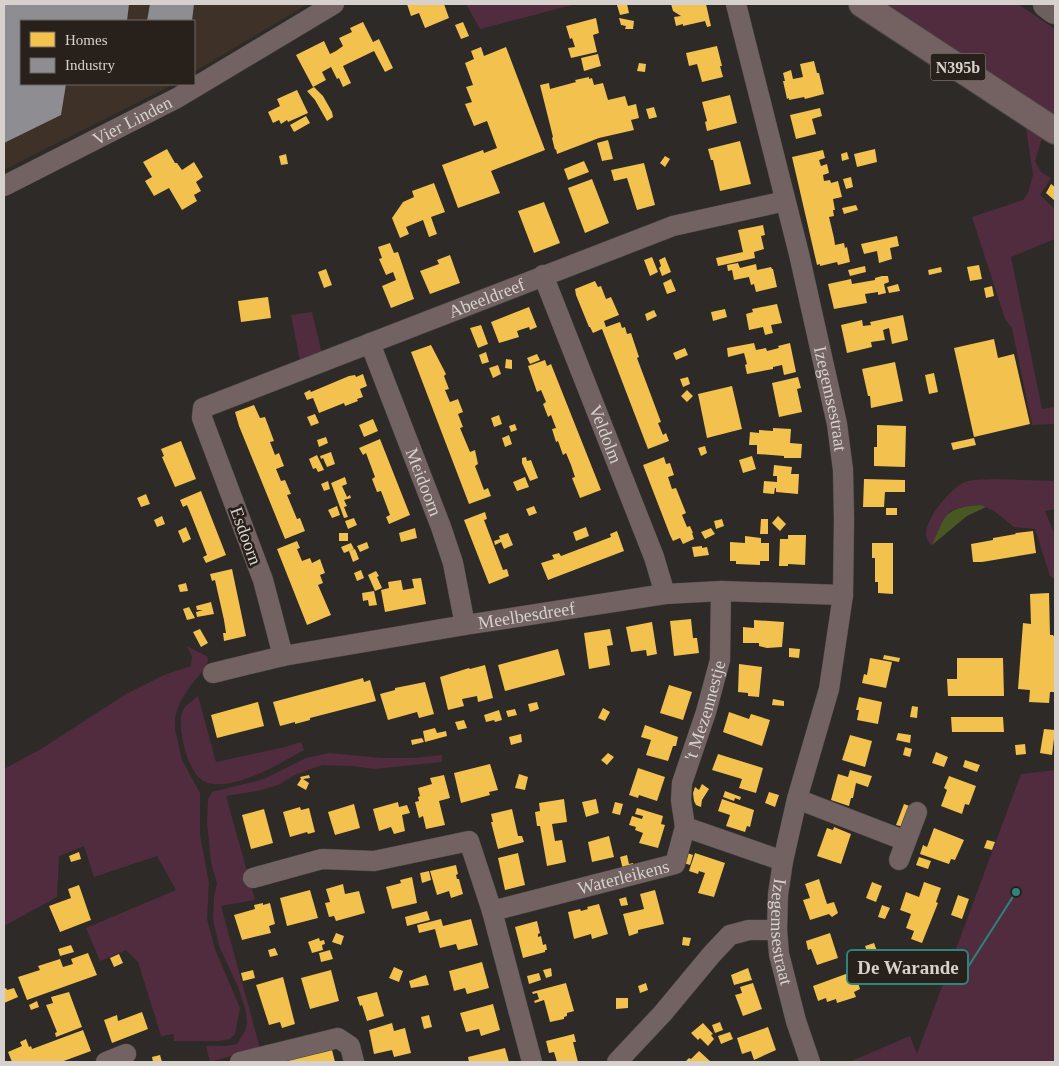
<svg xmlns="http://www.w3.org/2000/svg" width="1059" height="1066" font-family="'Times New Roman',serif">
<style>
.built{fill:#3e3128}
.green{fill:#502c3e}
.water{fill:#495823}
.homes{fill:#f2c14e}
.industry{fill:#8d8d92}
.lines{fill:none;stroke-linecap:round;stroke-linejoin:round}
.minor-casing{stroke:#484543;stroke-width:21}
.major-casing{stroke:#484543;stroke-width:28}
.highway-casing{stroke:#484543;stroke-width:29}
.minor{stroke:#726362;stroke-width:20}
.major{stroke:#736261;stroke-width:26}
.highway{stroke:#6c605e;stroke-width:28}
.labels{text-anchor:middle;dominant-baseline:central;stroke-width:5;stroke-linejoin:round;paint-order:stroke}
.shield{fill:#28201a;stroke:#a29c97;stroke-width:1}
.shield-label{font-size:16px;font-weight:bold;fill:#d6d1cd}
.street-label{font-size:18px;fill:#d6d1cd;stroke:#28201a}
.leader{fill:none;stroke:#2d847c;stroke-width:2}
.callout-dot{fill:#2d847c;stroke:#28201a;stroke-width:2}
.callout{fill:#28201a;stroke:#2d847c;stroke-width:2}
.callout-label{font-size:19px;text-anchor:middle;font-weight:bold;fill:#d6d1cd}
</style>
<rect width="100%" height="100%" fill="#2e2a28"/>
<!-- built -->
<path class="built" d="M4,4h304l-114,68v-51h-173v63h153l-170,86z"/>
<!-- green -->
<path class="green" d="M466,4h110l-96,25z
M887,4h131l37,25v87z
M1026,128l16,10 -7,23 6,11 10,6 -11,17 15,14v30l-44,18 31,152 13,-2v17l-23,1 -20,-97 -7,-9 -33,-102 51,-17 5,-7 5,-18z
M312,312l10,42 -22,7 -9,-46z
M992,479l63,2v28l-10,2 10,24v44l-5,-3 -15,-47 -21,-2 -20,-16 -14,-6 -19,2 -11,4 -18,34c-2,-2 -4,-3 -5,-6 -7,-15 24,-52 38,-57 7,-3 19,-2 27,-3z
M187,646l21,11 -1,9 -16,19 -11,17 -5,15v12l7,31 18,33v42l9,48 -2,36 8,30 25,59 -5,26 -5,5 -11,2h-45v-7l-13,2 -23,-74 -12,-12 -26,11 -14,-33 90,-38 -19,-34 -63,21 -10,-31 -25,10 -2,41 -53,29v-157l37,-20 85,-55 38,-19 27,-9 1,-9z
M198,696l18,66 69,-15 16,-5 3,8c-25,14 -67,40 -96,33 -20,-5 -31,-54 -26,-71 2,-7 11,-11 16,-16z
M329,753l53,5h31l29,-3v7l-68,7 -23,-3 -29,-1 -27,10 -17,10 -21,6 -31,5 29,104 -34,6 39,142 -50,14 -4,-16h20l11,-2 8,-13 2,-8 -1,-12 -8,-24 -19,-41 -6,-26 1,-23 3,-14 -6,-20 -4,-41 1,-23 4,-7 52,-13 42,-21z
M1055,770v292h-206l61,-26 7,18 104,-280z"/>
<!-- water -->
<path class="water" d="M980,505l6,2 -19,9 -35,29c14,-30 11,-37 48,-40z"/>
<!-- homes -->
<path class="homes" d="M407,4h37l5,14 -24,10 -6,-15 -8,3z
M627,4l2,9 -9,2 -3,-10z
M671,4h35l5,22 -4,1 -2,-6 -22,5v-2l-7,2 -2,-9 7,-1 -8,-5z
M596,18l3,15 -6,2 4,17 -26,6 -3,-10 7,-1 -3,-9 -2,1 -4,-13z
M619,18l15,3 -1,8h-8l1,-3 -5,-1z
M363,22l10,20 6,-3 14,29 -8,4 -11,-21 -31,15 8,17 -8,4 -4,-9 -2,1 -6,-12 -9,5 4,8 -13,7 -17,-32 28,-14 6,13 6,-3 7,-5 -4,-8 13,-6 -2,-4z
M463,22l6,14 -8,3 -6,-14z
M717,46l5,20h-2l3,11 -21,5 -5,-18 -8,2 -3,-13z
M481,47l3,9 22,-9 39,103 -54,21 9,22 -42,15 -16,-43 41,-15 1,3 13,-5 -10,-27 -13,5 -9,-22 7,-2 -6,-15 7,-2 -8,-22 9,-4 -3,-8z
M598,54l3,12 -17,5 -3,-13z
M814,61l3,12h2l5,21 -19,5 -1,-2 -15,3v-2l-2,1 -4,-18h2l-2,-8 8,-3 2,9 10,-2 -3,-13z
M639,63l7,1 -1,8 -8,-1z
M589,77v2l3,-1 2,7 9,-2 5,17 17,-4 3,10 8,-2 3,14 -8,2 3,10 -35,8 -42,16 -1,-5 -1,1 -3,-12 1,-1 -13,-52 9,-2 1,6 26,-7 -1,-2z
M314,87l9,9 9,16 1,5 -6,4 -12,-21 -8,-9z
M297,90l11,23 -20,9 -1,-2 -6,4 -2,-4 -6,3 -5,-11 12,-6 -3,-7z
M730,95l7,28 -30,8 -2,-9 2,-1 -5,-19z
M654,107l3,10 -8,2 -3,-10z
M820,108l2,8 -10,3 4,15 -20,5 -6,-24z
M306,116l4,7 -16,9 -4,-7z
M608,140l5,19 -11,2 -5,-18z
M740,141l11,43 -31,7 -7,-31h-2l-3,-11z
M167,149l8,14h2l5,7 12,-8 9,15 -7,5 5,9 -7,4 3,6 -15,9 -13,-22 -15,8 -9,-15 7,-4 -9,-15z
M875,149l2,13 -20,5 -3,-13z
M823,150l2,8 -6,2 2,6 6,-2 2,9 -6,2 1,6 6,-1 1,3 7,-2 4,16 -9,2 2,11h-2l1,6 -5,1 5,21 1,7 9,-2 1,5 2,-1 3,15 -12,3 -1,-3 -17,4v-2l-3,1 -25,-108z
M847,152l2,7 -7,2 -1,-7z
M286,154l2,10 -7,1 -2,-9z
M665,156l5,3 -5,8 -5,-4z
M584,161l5,11 -21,8 -4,-11z
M644,163l11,42 -18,5 -10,-32 -13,3 -3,-11z
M851,177l2,10 -7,2 -3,-10z
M592,179l17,44 -24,10 -17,-45z
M434,183l11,29 -14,5 6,17 -8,3 -6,-17 -17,7 3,7 -9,4 -8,-20 11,-16 11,-5 -2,-6z
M1051,184l4,3v14l-9,-8z
M544,202l16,41 -26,10 -16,-42z
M856,205l2,5 -14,4 -2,-6z
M763,225l2,10 -4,1 3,13 -10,3 1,6 -37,8 -2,-8 27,-6 -5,-22z
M897,236l2,10 -9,2 2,11 -13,4 -2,-12 -13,3 -3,-10z
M390,243l4,10 4,-1 16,47 -23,9 -9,-22 14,-6 -3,-8 -7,3 -7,-16 3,-1 -4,-11z
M450,255l10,28 -30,11 -10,-23 19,-7 -2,-4z
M652,257l6,15 -8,4 -6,-16z
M665,257l6,15 -9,4 -3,-8 2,-2 -2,-6z
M738,263l2,5 16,-4 1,6 14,-3 1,2h1l4,18 -21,5 -2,-8 -3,1 -2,-8 -15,3 -2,-10 -4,1 -1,-6z
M979,265l3,14 -12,2 -3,-14z
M865,266l1,6 -16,4 -2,-6z
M941,267l1,5 -13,3 -1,-5z
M326,269l6,16 -8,3 -6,-16z
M882,276h6l1,6 -5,2 2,9 -8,2v-3l-13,2 2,9 -33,6 -6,-25 23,-5 1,5 23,-4v-2z
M671,279l5,12 -9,3 -4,-11z
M595,281l3,6 3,-1 5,13 5,-2 8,18 -15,6 2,6 14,-5 2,6 3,-1 2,7 4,-1 8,24 -2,1 24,64 -3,1 5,12 3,-2 3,8 -21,8 -46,-120 -9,4 -3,-6h-1l-13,-32 -1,-6z
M898,284l2,7 -11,2 -2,-6z
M992,286l2,10 -8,2 -2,-10z
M268,297l3,21 -30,4 -3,-21z
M777,304l5,19 -11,2 2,8 -8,2 -2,-8 -14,3 -3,-16 7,-2 -1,-3z
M529,307l8,20 -7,3 -1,-3 -12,4 2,6 -20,6 -8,-21z
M725,309l2,8 -14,4 -2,-9z
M654,310l3,6 -10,5 -2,-7z
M903,315l5,25 -16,4 -3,-16 -6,2 2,10 -14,2 1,5 -25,6 -6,-28 21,-5 1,6 8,-1 -1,-3z
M481,325l7,19 -10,4 -8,-20z
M994,339l4,19 16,-4 16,70 -56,13 -20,-89z
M754,343l2,7 10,-2 1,3 12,-3 -1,-2 12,-3 6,29 -12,3 -2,-10 -9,2v2l-26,5 -2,-9 2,-1 -3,-11 -16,4 -1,-9z
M431,345l15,29 -2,2 5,13 -4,1 5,12 8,-3 5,13 -5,2 5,13 -3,1 10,24 5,-2 3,14 -3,2 9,24 4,-2 3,8 -22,8 -58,-152z
M685,348l3,7 -12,5 -3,-7z
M486,352l3,10 -7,2 -3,-9z
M537,354l3,6 -10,4 -3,-6z
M506,359l6,1v9l-7,-1z
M545,360l2,6 4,-2 50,126 -21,8 -8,-20 3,-1 -4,-12 -5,-12 -3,2 -5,-14 -2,1 -4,-13 4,-1 -5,-13 -3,2 -5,-13 3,-2 -5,-12 -4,2 -9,-26z
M895,362l8,39 -32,7 -1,-12h-2l-6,-27z
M498,365l3,9 -8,4 -4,-10z
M934,373l4,19 -9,2 -4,-19z
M363,374l4,12 -7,3 3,8 -6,2 1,2 -13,5 -1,-3 -25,10 -6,-15 -6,2 -3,-7 6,-3 1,2 38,-16 6,-1 1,2z
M688,377l2,7 -7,3 -3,-8z
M798,377l3,11 -4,1 5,23 -23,5 -7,-34z
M732,386l10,43 -35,9 -9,-44z
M687,390l6,6 -6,6 -6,-6z
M254,405l6,13 5,-1 9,24 -4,1 5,13 4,-2 5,13 -8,3 5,12 4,-1 6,14 -4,1 10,24 3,-1 5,13 -20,8 -46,-113 -4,-14z
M315,414l4,9 -8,3 -4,-9z
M499,415l3,9 -8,3 -3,-9z
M373,419l5,12 -14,6 -5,-12z
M515,424l2,6 -6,2 -2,-6z
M877,425l29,1 -1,41 -31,-1v-19h3z
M773,428l18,1 -1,14 12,1 -1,14h-17v-2l-27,-2v-9h-8l1,-13 9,1v-3l14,1z
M509,435l3,9 -7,3 -3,-9z
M326,437l2,6 -9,4 -2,-7z
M974,438l2,7 -23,5 -2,-7z
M380,439l30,76 -21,9 -3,-7 4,-2 -9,-24 -4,1 -5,-13 3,-2 -9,-24 -3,2 -4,-7z
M181,441l15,38 -21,8 -13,-30 2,-1 -3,-7z
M705,446l2,7 -6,3 -3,-8z
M331,452l4,12 -8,3 -4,-9 -2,1 -1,-3z
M317,455l7,15 -6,2 -2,-4 -3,1 -4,-10z
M752,456l4,13 -13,4 -4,-13z
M526,457l1,4 4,-1 7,18 -8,3 -8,-18v-5z
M664,457l2,7 4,-1 4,12 -6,2 4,12 4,-1 10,25 -4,2 5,12 3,-1 3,7h-1l2,6 -11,5 -3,-6 -7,3 -3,-6 -27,-70z
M774,465l18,2 -1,7h8l-1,20 -22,-2v-4h-1l-1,6 -11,-1 1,-12 13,1v-6h-4z
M345,477l2,7 -5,2 5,11 3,-2 1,3 -7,2 3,6 -3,1 4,10 -4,1 -13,-35z
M525,477l4,10 -12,4 -4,-9z
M864,479l41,1v12h-20l-1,15h-21z
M328,481l2,8 -6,2 -3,-7z
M201,491l25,64 -20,8 -3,-6 4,-2 -15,-38 -5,-12 -4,2 -3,-7z
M146,494l4,10 -9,3 -4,-9z
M337,506l3,9 -8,3 -4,-8z
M534,506l3,7 -8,3 -3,-7z
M886,508h11v7h-11z
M485,512l2,7 -3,1 19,50 4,-1 2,7 -20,8 -25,-64z
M162,516l3,8 -8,3 -3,-7z
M778,516l8,8 -6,7 -8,-8z
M354,518l3,7 -9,4 -3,-8z
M722,519l2,7 -8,3 -2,-8z
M761,519h7v15h-8z
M186,527l5,12 -8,4 -5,-12z
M586,527l3,9 -13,5 -3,-9z
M415,528l2,10 -16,4 -2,-9z
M711,528l4,6 -10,5 -4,-7z
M617,531l7,20 -76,29 -7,-17 13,-4 -2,-4 7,-2 2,3 50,-19 -1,-3z
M1033,531l3,22 -54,9h-9l-2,-18 22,-4v-2l23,-4 -1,-1z
M339,533h9v8h-9z
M508,533l5,12 -9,4 -3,-7 -6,3 -1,-4 6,-2 -1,-3z
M788,535h18l-1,30 -17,-1v2h-9l1,-27h8z
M745,536l16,2v5h8v18h-9v4l-24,-1v-3h-6v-19l15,1z
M297,541l3,7 -3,1 5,12 8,-3 2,5 8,-4 5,14 -5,2 3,8 -5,2 13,30 -24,10 -30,-76z
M367,542l2,6 -9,4 -3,-6z
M351,543l3,6 -10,4 -3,-6z
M872,543h21v51l-15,-1v-11h-3v-24h-3z
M702,546v2l5,-1 2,8 -15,2 -2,-10z
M355,549l4,10 -6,3 -4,-11z
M232,569l14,67 -22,5 -1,-8h3l-2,-13 -9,-40 -3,1 -2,-7z
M361,570l3,8 -7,3 -3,-8z
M376,571l3,5 -2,1 5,11 -7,3 -7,-16z
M421,578l5,26 -41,8 -4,-22 8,-2 -1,-6 13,-2 2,10 11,-2 -2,-9z
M186,583l2,8 -8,1 -2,-7z
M374,591l3,14 -8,1 -1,-6 -5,1 -1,-8z
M1049,593l1,42h3l2,3v54h-5l-1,11 -20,-1 1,-12 -12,-1 5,-66 8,1 -1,-30z
M211,602l3,12 -17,3 -1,-5 7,-2h-6l-1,-4z
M189,607l6,11 -8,2 -4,-11z
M691,619l2,19h4l2,15 -25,3 -4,-35z
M754,620l30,2 -2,25 -15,1 -8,-2v-3h-16v-16l11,1z
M652,622l5,32 -10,2 -1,-6 -15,2 -5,-25z
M200,629l8,14 -7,4 -8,-15z
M610,629l3,16 -6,1 3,19 -21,4 -5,-36z
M789,648l11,1 -1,9 -10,-1z
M558,649l7,26 -60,16 -7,-26z
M884,655l16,3 -1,4 -16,-3z
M870,658l22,4 -6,26 -24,-5 2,-9 3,1z
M957,658h46l1,38h-56l-1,-17h10z
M739,664l23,3 -3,30 -11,-1v-3l-10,-1z
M485,665l8,33 -15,4 -1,-6 -15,3 2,7 -16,4 -8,-33 29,-9 1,1z
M363,678l1,4 6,-2 6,21 -66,17v2l-15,4v-2l-15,4 -7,-24z
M425,682l9,32 -15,4 -2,-6 -29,8 -8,-26 15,-4v-2z
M669,685l23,7 -9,28 -23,-7z
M859,697l23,5 -4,22 -21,-4 2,-10h-3z
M773,699l11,2v5l-12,-1z
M258,702l6,24 -47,12 -6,-23z
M537,702l2,7 -9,3 -2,-8z
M912,706l6,1 -1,11 -7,-1z
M603,708l7,4 -5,9 -7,-3z
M515,709l2,6 -9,2 -2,-6z
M499,710l3,10 -7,2 -1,-2 -8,2 -2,-7z
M729,712l20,7 2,-5 19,6 -8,26 -39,-14z
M951,717h52l1,15h-52z
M464,720l3,8 -9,2 -3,-8z
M645,725l33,12 -2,9h-3l-5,15 -22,-6 5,-15 -10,-3z
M435,728l2,5 9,-2 1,5 -22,6 -2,-11z
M1044,729l11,1 -3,25 -12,-2z
M898,733l13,2 -1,8 -14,-3z
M521,734l1,8 -11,3 -2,-8z
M850,735l22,6 -7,26 -23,-7z
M422,738l2,4 -12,3 -1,-5z
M1025,744l1,10 -10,1 -1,-10z
M905,747l7,2 -2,8 -7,-2z
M936,752l12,5 -4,10 -12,-4z
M608,753l6,4 -7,8 -6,-5z
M718,754l45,14 -7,25 -17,-5 3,-9 -30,-9z
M965,760l15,5 -3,7 -14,-5z
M490,764l8,26 -9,2 1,3 -29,8 -7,-30z
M638,768l27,9 -8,24 -18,-6 -1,3 -9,-3z
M850,770l22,6 -4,11 -12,-4 -3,15h-2l-2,8 -18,-6 7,-26 10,3z
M519,774l9,3 -3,13 -10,-2z
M309,775l1,3 -7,1 6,4 -3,7 -9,-5 4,-6 -1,-2z
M444,775l6,23 -11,3 6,24 -19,4 -3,-13 -4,2 -4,-16 4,-1 -1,-4 2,-1 -2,-8 14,-4 -2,-6z
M949,776l27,10 -7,19 -4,-1 -3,10 -21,-8 6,-16 -3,-2z
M702,784l7,5 -7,11 -1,7 -5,-2 -2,-4 -1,-8 2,-6 4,3z
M725,791l16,6 -1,3 -5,-2 -1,3 -11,-4z
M769,792l10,3 -4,12 -10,-4z
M564,799l3,23 -15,2 3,17 7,-1 4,22 -19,4 -7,-40h-3l-2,-14 5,-1 -1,-8z
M596,799l3,14 -13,4 -4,-15z
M722,799l32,11 -4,17 -3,-1 -2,6 -19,-6 4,-11 -12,-4z
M398,802l1,5 8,-2 3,8 -8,2 3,16 -11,3 -3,-7 -12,4 -6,-22z
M615,802l8,2 -3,11 -8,-2z
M354,804l6,24 -25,7 -7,-23z
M904,804l8,3 -8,20 -8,-2z
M300,807l1,3 8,-2 6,24 -7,2 -1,-2 -17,5 -7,-25z
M637,808l26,8 -2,8 4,1 -7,23 -19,-5 4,-10 -8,-3 1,-3 -7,-2 3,-9 10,3 1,-3 -8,-2z
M264,809l9,34 -22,6 -9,-34z
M512,809l6,27h4l2,6 -26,7 -7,-27h2l-2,-8z
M834,827l17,7 -10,30 -24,-8 10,-28 6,2z
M934,828l30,12 -9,20 -4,-1 -2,5 -29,-10 3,-9 4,2z
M609,836l5,21 -22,5 -4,-20z
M987,840l8,2 -3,8 -8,-2z
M79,852l2,7 -10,3 -2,-6z
M518,853l7,32 -20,5 -7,-32z
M687,853l6,2 -3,10 -6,-2z
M695,853l30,10 -11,34 -16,-4 7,-20 -6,-2 -1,3 -9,-3z
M627,855l2,9 4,-1 1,4 -11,3 -3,-13z
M919,857l12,4 -3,8 -12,-4z
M456,865l2,9 -2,1 1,4h2l4,15 -12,4 -2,-7 -12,4 -7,-24z
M429,871l2,9 -9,3 -2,-10z
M412,877l5,26 -25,6 -6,-22 15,-4 -1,-3z
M819,879l8,25 7,-2 4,11 -6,4 -3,-3 -19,6 -7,-20 7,-2 -5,-14z
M872,882l10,4 -6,16 -10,-4z
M924,882l17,6 -5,14 2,1 -16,40 -11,-4 3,-8 -8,-3 5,-14 -11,-4 6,-18 13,5z
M343,884l2,10 14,-3 6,22 -29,8 -2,-5 -5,1 -4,-14 5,-1 -4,-13z
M79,885l12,35 -31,12 -11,-26 22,-8 -3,-9z
M310,890l8,28 -31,8 -7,-28z
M655,890l9,34 -26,6v3l-9,3 -6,-22 21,-5 -4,-15z
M958,895l11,4 -7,20 -11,-4z
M626,897l2,8 -7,1 -2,-7z
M263,903v2l7,-2 5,21 -6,2 2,7 -29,7 -8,-25 21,-6 -1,-4z
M599,904l9,30 -16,5 -1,-5 -17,5 -6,-27 12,-3 1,2 7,-2 -1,-2z
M882,905l8,3 -5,11 -7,-2z
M427,911l3,9 -23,6 -2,-9z
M441,919l2,7 28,-7 7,26 -20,5 -2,-6 -16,4 -5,-19 -16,4 -2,-8z
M537,921l3,12 -2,1v3l3,-1 2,9 3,-1 1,6h-2v2l-22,6 -8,-31z
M336,933l8,3 -3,9 -9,-3z
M830,933l8,25 -21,7 -6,-16 -3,1 -2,-9z
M683,937l8,1 -2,8 -7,-1z
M319,938l1,3 4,-1 1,4 -3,1 1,5 -11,3 -4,-11z
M874,943l3,8 -9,3 -3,-8z
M71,945l3,7 -14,4 -2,-7z
M275,948l3,7 -8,2 -2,-7z
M330,950l3,9 -12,3 -2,-9z
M88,953l9,22 -70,25 -9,-23 22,-7 -2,-4 22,-7 3,8 10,-3 -2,-5z
M119,954l4,9 -9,4 -4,-9z
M482,962l7,26 -22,6 -2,-6 -11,3 -5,-20z
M394,967l9,4 -4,11 -10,-4z
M551,968l1,8 -6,2 -3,-8z
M748,968l4,12 -18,5 -3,-10z
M253,970l2,8 -12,3 -2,-8z
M331,970l8,31 -29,8 -9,-31z
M854,971l6,18 -6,3 2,5 -19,6 -1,-4 -9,3 -1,-4 -8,3 -5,-15z
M539,973l2,7 -12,4 -2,-8z
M426,975l3,10 -18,3 -2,-7z
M283,977l12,47 -13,4 -2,-6 -11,3 -13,-40z
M566,983l8,28 -7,2v3l-3,1v2l-14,3 -6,-22 -9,3 -1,-2 5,-2 -2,-6 -4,1 -1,-2z
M646,983l2,7 -8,3 -2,-7z
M753,983l9,26 -19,7 -8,-21 7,-2 -2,-6z
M6,988l1,2 7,-2 4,9 -14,6v-14z
M69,992l13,35 -26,10 -1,-4 2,-1 -11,-27 7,-2 -2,-6z
M377,992l7,24 -17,5 -5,-16 -2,1 -3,-9z
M616,998h12v10l-12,1z
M37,1001l2,6 -8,3 -2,-5z
M493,1004l7,26 -19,6 -2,-7 -13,3 -6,-19z
M142,1012l6,17 -36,14 -8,-23 13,-5 1,6z
M429,1015l3,12 -8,2 -3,-12z
M720,1022l3,8 -8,3 -3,-8z
M392,1023l2,8 11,-3 6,25 -17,4 -2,-7 -18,4 -5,-24z
M703,1023l10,11 -2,1 3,4 -6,7 -8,-8 -2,2 -7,-7z
M768,1027l8,23 -22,10 -3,-9 -9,3 -5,-16z
M83,1030l8,21 -30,11h-49l-4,-10 14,-6 -2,-4 6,-3 3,8 2,-1 1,3z
M730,1032l3,7 -12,5 -3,-8z
M574,1034l2,8h-3l5,20h-21l-3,-10 -5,1 -3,-12z
M331,1046l4,16h-48l-1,-4z
M505,1048l4,14h-40l-1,-5z
M699,1051l12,11h-26l4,-4 2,1z
M160,1055l2,7h-9l-1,-5z"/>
<!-- industry -->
<path class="industry" d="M4,4h125l-2,17h-106v63h45l-5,31 -57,28z
M150,4h44l-2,17h-45z"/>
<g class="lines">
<defs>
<g id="minor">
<path id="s1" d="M736,4l63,250 38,170 6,46 1,49 -1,76 -14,94 -32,110 -14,62 -5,34 -1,35 2,24 17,67 14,41"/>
<path id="s2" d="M4,186l173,-88 157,-94"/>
<path id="s3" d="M543,275l111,282 11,37"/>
<path id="s4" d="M370,343l71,184 12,36 12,62"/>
<path id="s5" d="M283,656l-20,-76 -61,-162 1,-10 470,-182 112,-25"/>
<path id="s6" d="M213,673l70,-17 182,-31 200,-31 56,-3 122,4"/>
<path d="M797,799l109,42"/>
<path d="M685,827l98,34"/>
<path d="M899,860l18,-48"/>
<path id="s7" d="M253,878l69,-19 52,2 95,-20 23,70 183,-47 10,-37 -4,-27 1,-17 24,-71 14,-52 1,-69"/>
<path d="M492,911l40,151"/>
<path d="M106,1062l20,-8"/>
<path d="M240,1062l98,-24 12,8 4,16"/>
<path d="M617,1062l46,-49 49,-59 18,-19 19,-5h28"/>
</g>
<path id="major" d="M862,4l193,127"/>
<path id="highway" d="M1047,4l8,6"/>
</defs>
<!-- minor casing -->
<use href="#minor" class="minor-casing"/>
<!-- major casing -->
<use href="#major" class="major-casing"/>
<!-- highway casing -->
<use href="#highway" class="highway-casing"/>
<!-- minor -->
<use href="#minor" class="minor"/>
<!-- major -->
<use href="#major" class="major"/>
<!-- highway -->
<use href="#highway" class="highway"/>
</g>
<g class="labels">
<!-- shield labels -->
<rect class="shield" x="930.5" y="53.5" width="55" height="27" rx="4"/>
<g class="shield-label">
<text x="958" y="67">N395b</text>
</g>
<!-- street labels -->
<g class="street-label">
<text stroke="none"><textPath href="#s2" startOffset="144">Vier Linden</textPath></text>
<text stroke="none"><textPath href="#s5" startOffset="566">Abeeldreef</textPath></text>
<text stroke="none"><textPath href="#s1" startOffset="406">Izegemsestraat</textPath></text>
<text stroke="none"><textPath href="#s3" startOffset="171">Veldolm</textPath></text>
<text stroke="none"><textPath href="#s4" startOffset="149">Meidoorn</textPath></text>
<text transform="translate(246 536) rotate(70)">Esdoorn</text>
<text stroke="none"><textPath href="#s6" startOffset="319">Meelbesdreef</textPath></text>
<text stroke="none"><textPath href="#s7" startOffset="642">'t Mezennestje</textPath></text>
<text stroke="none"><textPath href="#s7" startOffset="430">Waterleikens</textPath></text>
<text stroke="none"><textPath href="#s1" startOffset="948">Izegemsestraat</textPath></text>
</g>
</g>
<!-- callouts -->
<path class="leader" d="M1016 892L968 967"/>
<circle class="callout-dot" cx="1016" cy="892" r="5"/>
<rect class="callout" x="847" y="950" width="121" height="34" rx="5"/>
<g class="callout-label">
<text x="908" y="974">De Warande</text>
</g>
<!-- border -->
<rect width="1059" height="1066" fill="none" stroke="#d6d1cd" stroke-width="10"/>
<!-- legend -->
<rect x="20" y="20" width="175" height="65" fill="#28201a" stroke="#6e6762"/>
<rect x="30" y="32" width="25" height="15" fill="#f2c14e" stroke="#6e6762"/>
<text x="65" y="45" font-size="15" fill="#d6d1cd">Homes</text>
<rect x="30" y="58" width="25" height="15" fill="#8d8d92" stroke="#6e6762"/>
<text x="65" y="70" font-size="15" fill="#d6d1cd">Industry</text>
</svg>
